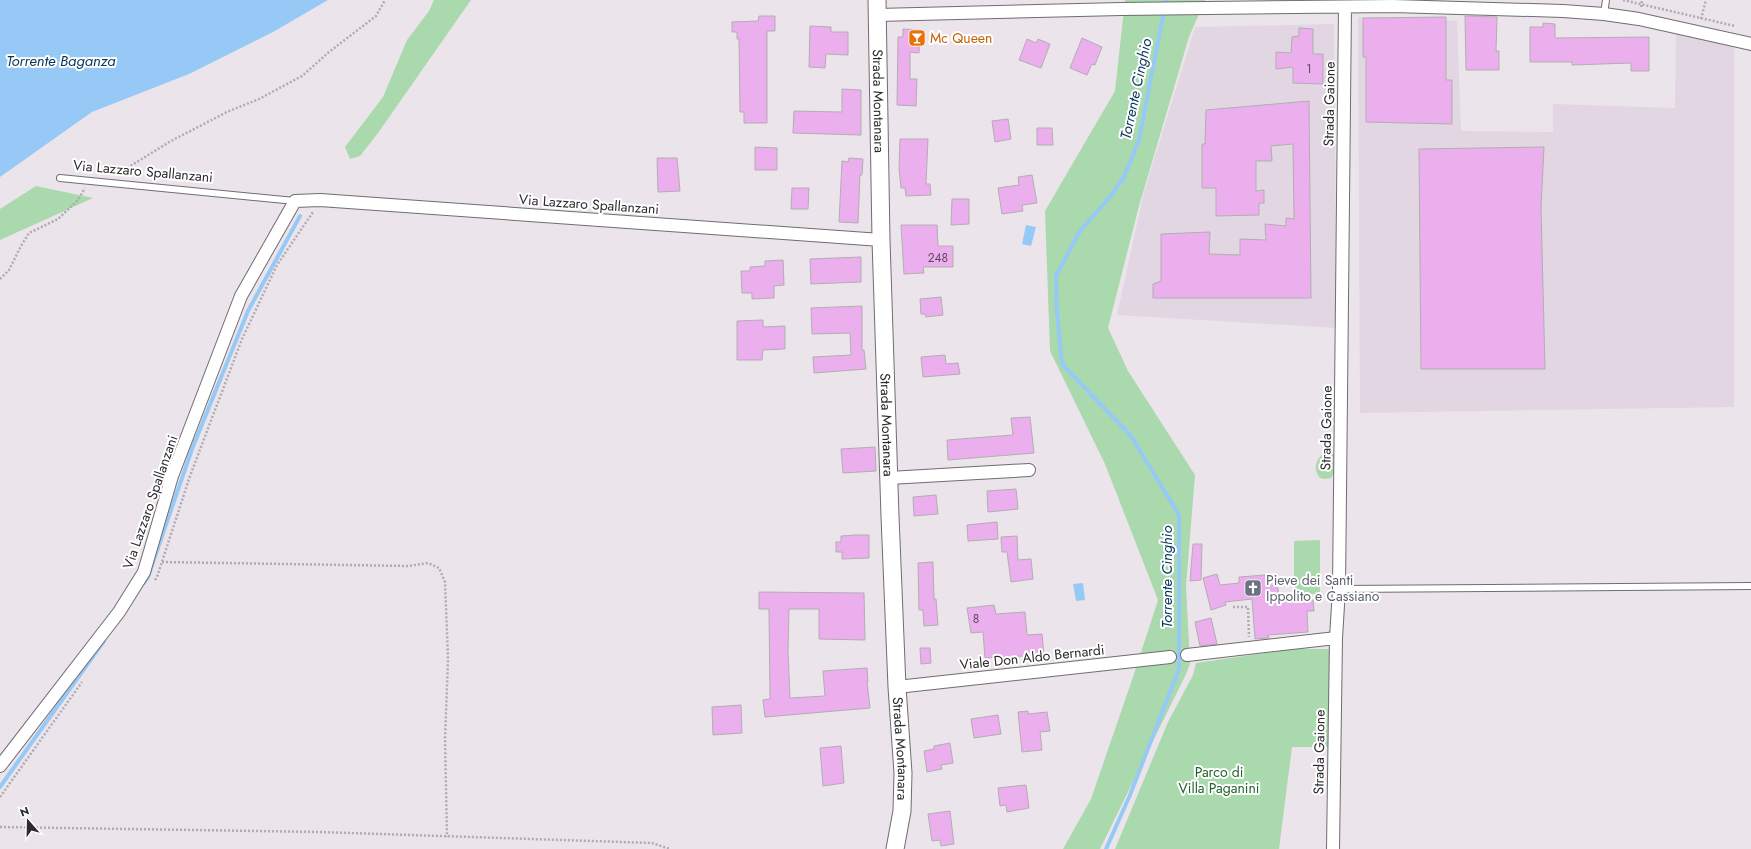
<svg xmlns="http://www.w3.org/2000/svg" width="1751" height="849" font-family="Jost,sans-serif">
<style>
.built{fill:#e1d6e1}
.green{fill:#a9d9ac}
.water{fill:#97c9f7}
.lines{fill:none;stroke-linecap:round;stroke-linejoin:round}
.stream{stroke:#97c9f7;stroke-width:4}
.building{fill:#eaafec;stroke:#b3adb3}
.service-casing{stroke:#716c71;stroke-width:8}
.minor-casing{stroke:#716c71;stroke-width:14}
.secondary-casing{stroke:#716c71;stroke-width:19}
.path{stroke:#b0abb0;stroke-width:2.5;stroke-dasharray:2 2;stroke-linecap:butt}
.service{stroke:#fff;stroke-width:6}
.minor{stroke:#fff;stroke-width:12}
.secondary{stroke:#fff;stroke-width:17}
.labels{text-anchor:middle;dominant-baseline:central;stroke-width:4;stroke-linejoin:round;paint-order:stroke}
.number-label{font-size:12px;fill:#5c4b5c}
.food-label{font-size:14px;fill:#c56008;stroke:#fff;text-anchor:start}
.street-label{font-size:14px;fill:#2c2a2c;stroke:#fff}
.worship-label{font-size:14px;fill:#5b616d;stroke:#fff;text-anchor:start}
.park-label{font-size:14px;fill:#21622c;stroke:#fff}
.water-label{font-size:15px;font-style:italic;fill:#06375c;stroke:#fff}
</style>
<rect width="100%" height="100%" fill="#ebe5eb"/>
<!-- built -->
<path class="built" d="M1358,17l99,4 4,110 92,1v-28l122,4 1,-76 58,16v359l-374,6z
M1334,24l3,304 -220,-13 27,-123 51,-165z"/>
<!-- green -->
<path class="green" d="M434,0h37l-93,133 -18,23 -10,3 -5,-12 38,-50 24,-57 22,-29z
M1125,0h80l-16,37 -50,169 -31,122 20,43 67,104 -9,111 4,78 -4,10 -86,175h-37l28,-50 43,-125 24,-74 -53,-136 -55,-113 -5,-140 70,-120z
M36,186l57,12 -93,42v-31z
M1324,452h6l5,3v17l-4,6 -6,1 -5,-1c-8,-10 -4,-17 4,-26z
M1320,540v54h-26v-53z
M1292,649h40v98h-40l-13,102h-164l53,-127 25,-47 3,-12z"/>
<!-- water -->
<path class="water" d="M0,0h328l-55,32 -84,42 -97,38 -92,65z
M1026,225l10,2 -5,19 -9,-2z
M1083,583l2,17 -9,1 -3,-17z"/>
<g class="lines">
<!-- stream -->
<path class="stream" d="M144,583l4,-6 44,-128 56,-138 52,-95
M0,787l104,-146
M1106,849l24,-54 49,-126v-154l-48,-79 -69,-72 -5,-52 -1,-36 24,-45 30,-34 14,-20 15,-37 27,-140"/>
</g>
<!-- building -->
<path class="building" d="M759,16h16v15h-8v92h-23v-11h-4l-1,-73h-2v-7h-5v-10l26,-1z
M1465,16l32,1 -1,34h3v19h-33z
M1446,17v63h6v44l-86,-2v-65h-3v-39z
M1543,23l12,1v14l94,-1v34h-18v-8l-59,2v-3h-42v-35h13z
M810,26l21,1v5h17v23l-22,-1 -1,14 -16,-1z
M1299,28l14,1v25h10v30l-30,-1v-16l-17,2v-17l15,1 1,-16 7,-1z
M903,29l17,1 -1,23 -9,-1v27h7l-1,27 -19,-1 1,-68h5z
M1082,38l20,9 -7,18 -3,-1 -5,11 -17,-7z
M1027,39l9,4 2,-4 12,5 -9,24 -22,-8z
M842,89l19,1v45l-68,-2 1,-22 48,1z
M1309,101l2,197h-158v-14l8,-3v-47l49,-2 -1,22 31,1v-16l26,1 -1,-16 21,2v-8l8,1 -1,-75 -22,2 1,15h-16v30l8,-1v13h-5v12l-43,1v-28h-14v-44h3l1,-34z
M1008,119l3,20 -16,3 -3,-21z
M1037,128h15l1,17h-16z
M900,139h28l-2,45h4l1,11 -25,1 -1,-8h-4l-2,-20z
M755,147l22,1v22h-22z
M1544,147l-3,60 4,162h-124l-2,-220z
M657,158h20l3,33 -22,1z
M849,158l14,1 -1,16h-2l-2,48 -19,-1 3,-61 6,1z
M1032,175l5,28 -15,2 1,6 -21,3 -4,-26 21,-3 -1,-8z
M792,188h17l-1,21h-17z
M952,199h17v25l-18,1z
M901,225h36l1,21h15v21h-30l1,6 -20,1z
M861,257v25l-50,2 -1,-25z
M783,260l1,25 -10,1v12l-22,1v-6h-10l-1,-22h9v-4l15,-1v-5z
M941,297l2,18 -17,2 -1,-3h-4l-1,-15z
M862,306v44h2l2,19 -52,4 -1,-16 38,-2 -1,-22 -38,1 -1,-26z
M763,320v7l22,-1v23l-22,1 -1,10h-25v-39z
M945,355l1,9 12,-1 2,11 -37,3 -2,-20z
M1030,417l4,36 -86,7 -1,-20 66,-5 -2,-17z
M875,447l1,24 -33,2 -2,-24z
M1016,489l2,20 -30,3 -1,-21z
M936,495l2,19 -24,2 -1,-19z
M997,522l1,17 -30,2 -1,-16z
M856,535h13v23l-27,1v-7h-6v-10h5v-6z
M1017,536l1,24 13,-1 2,20 -22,3 -4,-30h-5l-1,-15z
M1193,544h9l-1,36 -11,1z
M933,562l1,37h2l2,26 -14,1 -1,-16h-4l-1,-47z
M1217,574l3,11 19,-2v-6l26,-2 1,9 10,2 2,2 1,14 34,-2 1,11h-7l1,21 -40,3 1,3 -14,1 -3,-40 -27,3 1,3 -15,5 -8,-32z
M759,592l105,1 1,47 -46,-1v-30h-30l-1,42 2,47 35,-2 -2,-25 44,-3 1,14h-1l3,26 -105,9 -2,-17 7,-1 -1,-90h-10z
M994,605l2,9 29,-2 2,23 15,-1 2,21 -59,3 -2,-26 -12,1 -4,-25z
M1211,618l6,26 -17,2 -5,-24z
M920,648h10l1,15 -10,1z
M741,705l1,28 -29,2 -1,-28z
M1028,711v3l19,-2 3,19 -10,1 2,18 -20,2 -4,-40z
M998,715l3,19 -27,4 -3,-19z
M950,743l3,20 -12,2 1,4 -15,3 -3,-21 10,-2v-3z
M841,746l3,37 -21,3 -3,-38z
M1026,785l3,23 -22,4 -1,-7 -6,1 -2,-18z
M950,811l4,33 -13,2 -1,-6 -8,1 -4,-27z"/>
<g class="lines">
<defs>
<path id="service" d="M1604,14l2,-14
M60,178l235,23
M1339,589l412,-3"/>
<path id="minor" d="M877,15l244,-6 272,-3 170,5 41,3 35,5 112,25
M889,478l140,-8
M1187,655l149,-17
M897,687l273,-30
M0,766l119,-154 25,-40 28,-96 69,-180 54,-95 25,-1 561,40
M1333,849l3,-211 3,-49 6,-582"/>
<g id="secondary">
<path id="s1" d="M877,0l4,240 9,276 7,171 6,86 -1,38 -7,38"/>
</g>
</defs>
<!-- service casing -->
<use href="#service" class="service-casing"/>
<!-- minor casing -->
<use href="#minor" class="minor-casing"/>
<!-- secondary casing -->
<use href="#secondary" class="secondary-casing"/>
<!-- path -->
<path class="path" d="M1623,0l112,26
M1641,7l1,-7
M1701,19l5,-19
M112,173l15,-5 44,-27 56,-29 32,-13 43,-23 27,-24 47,-36 9,-16
M0,279l9,-9 12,-24 8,-13 29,-14 20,-19 7,-12
M162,562l246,4 20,-3 11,5 6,14 3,77 -3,80 2,98
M155,580l2,-3 33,-101 52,-137 35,-74 36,-53
M1233,607h15l1,30
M0,797l82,-115
M0,827l320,5 332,11 18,6"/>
<!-- service -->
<use href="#service" class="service"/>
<!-- minor -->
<use href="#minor" class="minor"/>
<!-- secondary -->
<use href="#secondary" class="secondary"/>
</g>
<!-- icons -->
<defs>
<symbol id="bar-square" viewBox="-11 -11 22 22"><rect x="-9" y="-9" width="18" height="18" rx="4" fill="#e8710a" stroke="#fff"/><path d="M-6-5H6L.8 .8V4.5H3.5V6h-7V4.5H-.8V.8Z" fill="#fff"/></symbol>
<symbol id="church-square" viewBox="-11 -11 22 22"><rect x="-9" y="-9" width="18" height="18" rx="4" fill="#6b7280" stroke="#fff"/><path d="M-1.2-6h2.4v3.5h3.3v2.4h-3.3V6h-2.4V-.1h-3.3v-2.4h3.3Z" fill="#fff"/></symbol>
</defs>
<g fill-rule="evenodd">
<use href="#bar-square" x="907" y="28" width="20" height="20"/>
<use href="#church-square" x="1243" y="578" width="20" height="20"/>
</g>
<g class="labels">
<!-- number labels -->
<g class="number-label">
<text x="1309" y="69">1</text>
<text x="938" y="258">248</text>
<text x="976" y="619">8</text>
</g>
<!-- food labels -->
<g class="food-label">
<text x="930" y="38">Mc Queen</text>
</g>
<!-- street labels -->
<g class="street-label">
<text stroke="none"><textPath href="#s1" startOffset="101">Strada Montanara</textPath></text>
<text transform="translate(1329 104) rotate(-89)">Strada Gaione</text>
<text transform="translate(143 171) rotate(5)">Via Lazzaro Spallanzani</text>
<text transform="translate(589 204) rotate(4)">Via Lazzaro Spallanzani</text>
<text stroke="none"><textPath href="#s1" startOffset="425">Strada Montanara</textPath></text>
<text transform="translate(1326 428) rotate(-89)">Strada Gaione</text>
<text transform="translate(150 502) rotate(-71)">Via Lazzaro Spallanzani</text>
<text transform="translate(1032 657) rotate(-6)">Viale Don Aldo Bernardi</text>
<text stroke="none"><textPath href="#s1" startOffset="749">Strada Montanara</textPath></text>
<text transform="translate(1319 752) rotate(-89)">Strada Gaione</text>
</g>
<!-- worship labels -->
<g class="worship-label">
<text x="1266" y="580">Pieve dei Santi<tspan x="1266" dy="16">Ippolito e Cassiano</tspan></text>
</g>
<!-- park labels -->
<g class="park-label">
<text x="1219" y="772">Parco di<tspan x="1219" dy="16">Villa Paganini</tspan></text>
</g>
<!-- water labels -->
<g class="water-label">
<text x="61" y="61">Torrente Baganza</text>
<text transform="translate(1136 89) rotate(-78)">Torrente Cinghio</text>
<text transform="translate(1167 577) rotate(-90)">Torrente Cinghio</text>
</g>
</g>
<!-- north arrow -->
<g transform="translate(28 821) rotate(340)" stroke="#ffffff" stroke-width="3" paint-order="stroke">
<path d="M0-3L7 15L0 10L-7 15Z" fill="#2c2a2c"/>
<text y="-6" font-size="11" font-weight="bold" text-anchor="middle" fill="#2c2a2c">N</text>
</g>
</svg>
